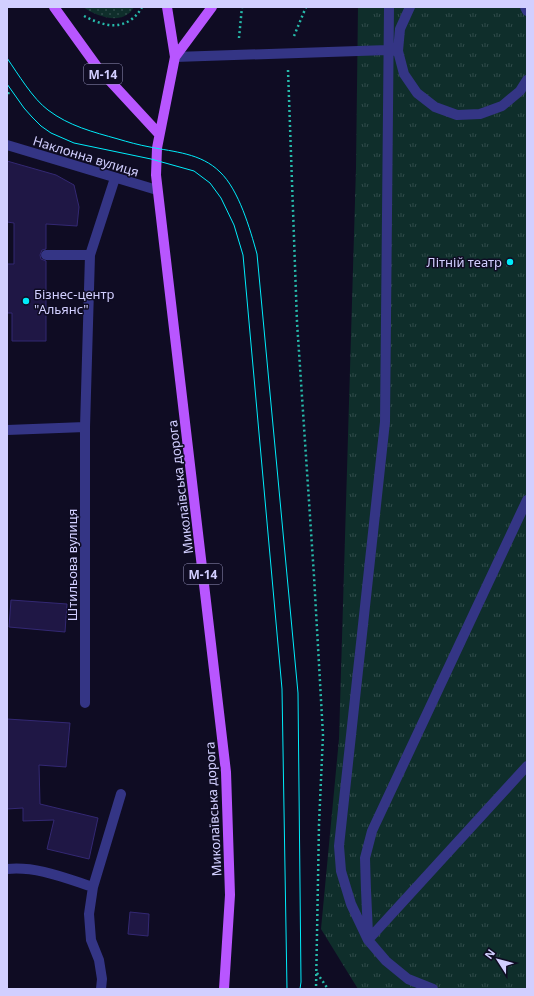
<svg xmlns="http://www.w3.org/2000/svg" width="534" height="996" font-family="'Noto Sans',sans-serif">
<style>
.grass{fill:url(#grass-dots)}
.park{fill:url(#park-tufts)}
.building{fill:#1f1745;stroke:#332873}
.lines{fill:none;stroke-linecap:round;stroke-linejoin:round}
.path{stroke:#27bbab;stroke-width:2.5;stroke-dasharray:2 3;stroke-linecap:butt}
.minor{stroke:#343585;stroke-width:10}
.major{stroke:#b856ff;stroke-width:10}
.tram{stroke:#00ecfa;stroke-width:1}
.poi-dot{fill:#00ecfa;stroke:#0f0c23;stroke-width:1.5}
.labels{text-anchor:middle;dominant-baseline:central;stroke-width:3;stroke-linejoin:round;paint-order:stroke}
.shield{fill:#0f0c23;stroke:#9894bd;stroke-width:1}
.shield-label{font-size:12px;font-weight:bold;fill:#d2cfff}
.street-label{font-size:13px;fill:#d2cfff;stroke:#0f0c23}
.poi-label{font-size:13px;fill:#d2cfff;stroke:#0f0c23;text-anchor:end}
</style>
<defs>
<pattern id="grass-dots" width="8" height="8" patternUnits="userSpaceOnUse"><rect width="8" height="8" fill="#0f2e2b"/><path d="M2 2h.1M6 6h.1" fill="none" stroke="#314b4b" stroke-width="1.8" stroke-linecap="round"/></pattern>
<pattern id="park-tufts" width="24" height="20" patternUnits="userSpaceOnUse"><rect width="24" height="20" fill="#0f2e2b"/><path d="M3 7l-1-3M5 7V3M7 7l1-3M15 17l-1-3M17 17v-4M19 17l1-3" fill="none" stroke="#314b4b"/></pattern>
</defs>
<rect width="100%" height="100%" fill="#0f0c23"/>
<!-- grass -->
<path class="grass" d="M83,7h51c-10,19 -37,10 -51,0z"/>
<!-- park -->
<path class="park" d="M358,7h169v982h-169l-37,-60 18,-190 17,-571z"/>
<!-- building -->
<path class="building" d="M7,161l49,14 18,10 5,22 -2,19 -31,-2v25l-4,1 -2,5 1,4 5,2v80h-34v-28h-5v-49h7v-41l-7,-1z
M11,600l56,4 -2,28 -56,-5z
M7,719l63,4 -4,44 -27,-2 1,39 58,14 -9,41 -42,-10 7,-29 -31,1v-13l-16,1z
M130,912l19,2 -1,22 -20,-2z"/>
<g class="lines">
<!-- path -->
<path class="path" d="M84,16c14,7 30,14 45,5 6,-4 10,-8 13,-14
M294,36l12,-29
M239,38l3,-31
M288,70l9,252 17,254 9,159 -4,89 -3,165
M8,94l1,-2
M317,973l11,16"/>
<!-- minor -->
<path class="minor" d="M389,7l-4,415 -46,424 2,25 10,33 17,36 18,21 22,18 25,10
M410,7l-10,22 -2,22 6,23 13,19 18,14 22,8 23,-1 22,-8 18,-15 7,-11
M525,7l2,4
M175,57l213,-7 10,1
M7,145l150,45
M46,255h44
M7,430l78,-3
M85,703v-276l5,-172 25,-77
M7,869c30,-3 58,9 86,18
M368,934l-2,-44 -1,-32 7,-27 155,-331
M368,940l159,-174
M101,989l1,-10 -3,-19 -8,-20 -2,-26 4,-27 28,-93"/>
<!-- major -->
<path class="major" d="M54,7l44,61 61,66
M167,7l8,50 -18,91 -1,27 70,597 4,123 -6,94
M175,57l37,-50"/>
<!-- tram -->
<path class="tram" d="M7,58c11,16 26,41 41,52 21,16 45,22 70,29 10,3 21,6 32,8 24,5 51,6 70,25 19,18 30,57 37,82l41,439 3,289 -1,7
M7,84l17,24 8,9 9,9 10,7 23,10 77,16 43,12 16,12 11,15 13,27 9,30 39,434 5,300"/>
</g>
<!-- markers -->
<g class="poi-dot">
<circle cx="510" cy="262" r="4"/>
<circle cx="26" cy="301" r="4"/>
</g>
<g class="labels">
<!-- shield labels -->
<g class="shield">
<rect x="84" y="64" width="38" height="20" rx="3"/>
<rect x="184" y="564" width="38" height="20" rx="3"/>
</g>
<g class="shield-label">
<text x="103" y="74">М-14</text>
<text x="203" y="574">М-14</text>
</g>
<!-- street labels -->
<g class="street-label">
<text transform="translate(86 156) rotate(17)">Наклонна вулиця</text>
<text transform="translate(180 487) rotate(-97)">Миколаївська дорога</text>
<text transform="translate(72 565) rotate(-90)">Штильова вулиця</text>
<text transform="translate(213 809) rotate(-93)">Миколаївська дорога</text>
</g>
<!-- poi labels -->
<g class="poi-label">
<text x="502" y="262">Літній театр</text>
<text x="34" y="294" text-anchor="start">Бізнес-центр<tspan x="34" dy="15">"Альянс"</tspan></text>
</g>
</g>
<!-- border -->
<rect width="534" height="996" fill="none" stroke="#d2cfff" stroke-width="16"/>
<!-- north arrow -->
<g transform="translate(498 960) rotate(306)" stroke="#0f0c23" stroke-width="3" paint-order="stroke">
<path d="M0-3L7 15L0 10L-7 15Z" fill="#d2cfff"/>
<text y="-6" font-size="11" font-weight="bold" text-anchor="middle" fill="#d2cfff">N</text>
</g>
</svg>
